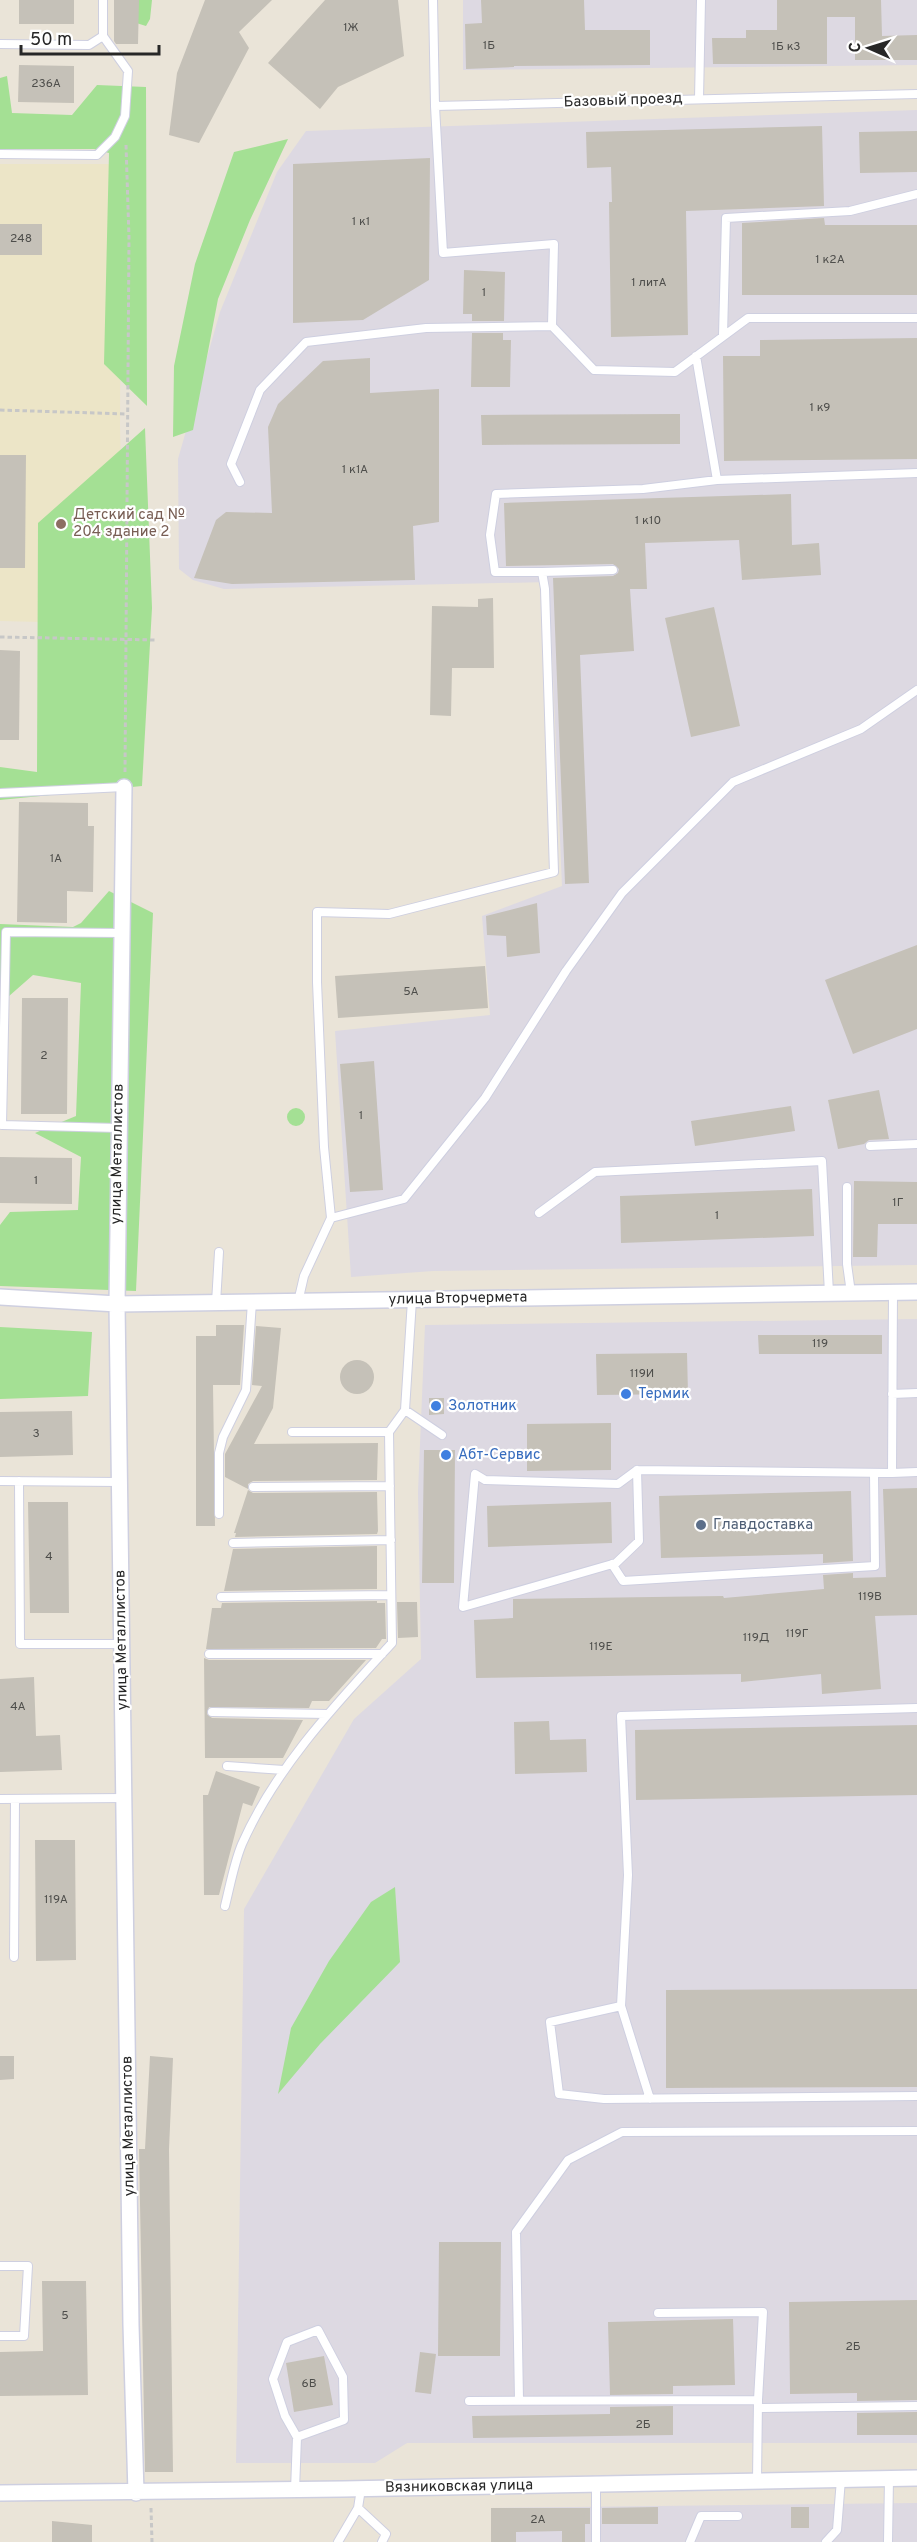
<svg xmlns="http://www.w3.org/2000/svg" width="917" height="2542" font-family="Overpass,sans-serif">
<style>
.industrial{fill:#ddd9e2}
.education{fill:#ece5c7}
.green{fill:#a4e094}
.building{fill:#c5c1b8}
.lines{fill:none;stroke-linecap:round;stroke-linejoin:round}
.service-casing{stroke:#cecfe0;stroke-width:10}
.minor-casing{stroke:#cecfe0;stroke-width:18}
.path{stroke:#c7c7c7;stroke-width:3;stroke-dasharray:4.5 3;stroke-linecap:butt}
.service{stroke:#fff;stroke-width:8}
.minor{stroke:#fff;stroke-width:15}
.education-dot{fill:#8d6e63;stroke:#fff;stroke-width:2}
.shop-dot{fill:#3f7fe0;stroke:#fff;stroke-width:2}
.service-dot{fill:#5c6f8a;stroke:#fff;stroke-width:2}
.labels{text-anchor:middle;dominant-baseline:central;stroke-width:4.5;stroke-linejoin:round;paint-order:stroke}
.number-label{font-size:12px;fill:#4e4e4b}
.street-label{font-size:15px;fill:#272727;stroke:#fff}
.education-label{font-size:15px;fill:#785e54;stroke:#fff;text-anchor:start}
.shop-label{font-size:15px;fill:#366cbe;stroke:#fff;text-anchor:start}
.service-label{font-size:15px;fill:#4e5e75;stroke:#fff;text-anchor:start}
</style>
<rect width="100%" height="100%" fill="#eae4d8"/>
<!-- industrial -->
<path class="industrial" d="M463,0h454v65l-454,5z
M917,110v1155l-484,6 -82,6 -16,-246 155,-16 -8,-99 80,-30 -13,-304 -325,7 -31,-9 -14,-11 -1,-110 42,-147 57,-140 29,-41z
M917,1319v1124h-510l-32,20h-139l8,-554 110,-190 67,-60 -3,-167 7,-167z
M917,2503v39h-426v-34z"/>
<!-- education -->
<path class="education" d="M0,164h121l-1,263 5,197 -125,-3z"/>
<!-- green -->
<path class="green" d="M131,0h21l-2,19 -4,7 -13,-4z
M7,76l5,37 60,2 25,-30 49,2 1,319 -43,-42 5,-211 -15,-4h-94v-71z
M288,139l-38,81 -32,79 -25,131 -20,7 1,-71 21,-102 39,-112z
M145,428l7,180 -10,178 -142,14v-33l37,5 1,-249z
M109,891l44,22 -17,378 -136,-5v-61l10,-13 68,-2 3,-53 -46,-24 41,-17 5,-133 -48,-8 -33,29v-80l73,3 8,-4z
M287 1117a9 9 0 1 1 18 0a9 9 0 1 1-18 0Z
M0,1327l92,5 -4,64 -88,3z
M395,1887l5,75 -80,82 -42,50 13,-66 38,-67 42,-59z"/>
<!-- building -->
<path class="building" d="M19,0h55v24h-55z
M114,0h25l-1,44h-22l-2,-3z
M205,0h67l-33,32 10,16 -50,95 -30,-8 8,-62z
M325,0h73l6,56 -66,31 -18,22 -52,-46z
M481,0h103l1,30h65v35l-136,1v1l-48,2 -1,-45 17,-1z
M777,0h104l1,36 35,-1v25h-62v-43h-28v47h-114l-1,-26h34v-8h31z
M19,65l55,1v37l-56,-1z
M822,126l2,80 -138,5 2,124 -77,2 -2,-135h3l-1,-35 -24,1 -1,-36z
M917,131v41l-57,1 -1,-41z
M430,158l-1,122 -66,40 -70,3v-159z
M824,218l1,7h92v70h-175v-72z
M0,224h42v31h-42z
M464,270l41,2 -1,49h-32v-7h-9z
M472,333h31v7h8l-1,47h-39z
M917,338v121l-193,2 -1,-105h37v-16z
M370,358v35l69,-4v133l-26,4 2,54 -183,4 -38,-6 22,-58 10,-8 46,1 -4,-86 10,-23 45,-43z
M680,414v30l-198,1 -1,-30z
M0,455h26l-1,113h-25z
M791,494l1,51 27,-2 2,32 -79,5 -3,-40 -94,3 2,46h-17l4,62 -54,4 9,228 -24,1 -12,-306 60,-2 5,-3 1,-4 -6,-5 -107,2 -2,-63z
M493,598l1,70h-42l-1,48 -21,-1 2,-109 46,1v-8z
M714,607l26,119 -49,11 -26,-119z
M0,650l20,1 -1,89h-19z
M19,802l69,1v23h6l-1,66 -26,-1v32l-50,-1z
M537,903l3,50 -33,4 -1,-21 -19,-1 -1,-19z
M917,945v84l-64,25 -28,-74z
M485,966l3,42 -150,10 -3,-42z
M22,998h46l-1,116h-46z
M374,1061l9,129 -33,2 -10,-128z
M879,1090l10,49 -20,1 -5,4 -26,5 -10,-49z
M791,1106l4,25 -100,15 -4,-25z
M0,1157l72,1v46l-72,-1z
M854,1181l63,1v42h-39l-1,33h-24z
M812,1189l2,47 -193,7 -1,-47z
M216,1325h28l-4,60h-27l2,141h-19v-190h20z
M256,1326l25,2 -8,80 -19,36 124,-1 -1,37 -124,1 -5,3v5l-23,-12v-23l37,-68 -10,-1z
M758,1335h124v19h-123z
M687,1353l1,41 -91,1 -1,-41z
M340 1377a17 17 0 1 1 34 0a17 17 0 1 1-34 0Z
M429,1398h15v16l-15,1z
M72,1411l1,44 -73,2v-45z
M611,1423v47l-84,1v-47z
M424,1450h31l-1,133h-32z
M917,1488v127l-42,1 6,73 -59,5 -1,-20 -80,8v-8l-265,4 -2,-58 39,-2v-19l210,-3 1,2 100,-9 -1,-14 30,-2v5l33,-1 -3,-88z
M248,1490l5,3 124,-1 1,39 -1,3 -142,3 1,-4h-2z
M851,1491l2,70 -30,2v-9l-162,4 -2,-62z
M28,1502h40l1,111h-39z
M611,1502l1,41 -124,4 -1,-41z
M377,1546v43l-153,2 9,-42z
M377,1601v2h8l1,36h-4l-6,9 -170,1 6,-41h9l1,-5z
M397,1602h20l1,35 -20,1z
M204,1658l5,2h157l-37,41h-17l-3,7 -100,-1 -2,7 5,4 91,2 -20,38h-78z
M34,1677l2,59 24,-1 2,35 -62,2v-93z
M549,1721l1,19 36,-1 1,33 -72,2 -1,-52z
M917,1725v70l-281,5 -1,-70z
M216,1771l44,16 -8,19 -9,-3 -24,92h-15l-1,-100h5z
M35,1840h40l1,120 -40,1z
M917,1989v98l-251,1v-98z
M0,2056h14v23l-14,1z
M150,2056l23,2 -4,91 4,323h-28l-6,-323h6z
M439,2242h62l-1,114h-62z
M42,2281h44l2,114 -88,1v-44l43,-1z
M917,2300v100l-60,1v-8l-67,1 -1,-92z
M733,2319l2,66 -62,1v8l-63,1 -2,-73z
M420,2352l16,2 -5,40 -16,-2z
M324,2356l9,49 -39,7 -8,-49z
M673,2406v29l-200,3 -1,-22 138,-2v-7z
M917,2412v23h-60v-22z
M658,2507v17h-56v-16z
M791,2507h18v21h-18z
M491,2508h99v16h-5v18h-23v-11l-46,1v10h-25z
M52,2521l40,4v17h-40z"/>
<g class="lines">
<defs>
<path id="service" d="M433,0l2,106 482,-12
M0,44l89,1 14,-9
M699,99l2,-99
M435,106l8,147 111,-9 -2,82 42,44 81,2 73,-54h169
M0,154l97,1 18,-18 10,-21 3,-45 -25,-35v-36
M723,336l3,-118 124,-7 67,-17
M696,356l21,124
M240,482l-9,-18 29,-74 46,-48 120,-14 126,-2
M542,572l71,-2
M0,793l124,-6
M118,1128l-116,-3 4,-193 116,1
M870,1146l47,-2
M847,1187v77l4,29
M539,1213l56,-41 227,-11 7,132
M331,1218l73,-19 81,-101 81,-127 56,-78 111,-111 128,-53 56,-39
M298,1302l6,-26 27,-58 -7,-71 -7,-165v-70l72,2 165,-42 -9,-283 -3,-17h-47l-5,-37 6,-41 147,-5 74,-9 200,-7
M216,1303l3,-51
M892,1394l25,-1
M405,1410l37,25
M292,1432h97l16,-22 7,-110
M637,1470l-19,14 -133,-4 -10,-6 -12,133 153,-44 23,-22 -2,-71 255,3 1,-181
M892,1473l25,-1
M0,1481l119,1
M19,1481l1,163h102
M253,1487l137,-1
M219,1514v-61l4,-16 23,-47 6,-88
M233,1543l158,-3
M612,1564l11,17 252,-15 -1,-93
M221,1597l170,-2
M209,1654h173
M212,1712l115,2
M227,1766l57,4
M0,1799l124,-1
M225,1906c5,-20 9,-43 17,-62 34,-77 94,-140 150,-201l-3,-211
M14,1957l1,-158
M621,2006l7,-131 -7,-159 296,-8
M650,2099l-29,-93 -71,16 9,72 45,5 313,-3
M0,2266h28l-4,70h-24
M658,2313l105,-1 -5,88
M519,2400l-3,-168 52,-72 54,-28 295,-1
M469,2401l289,-1 -1,81
M758,2408l159,-2
M295,2490l2,-53 47,-17 -1,-43 -25,-47 -31,12 -14,37 12,37 12,21
M358,2508l28,26 -4,8
M338,2542l20,-34 3,-19
M596,2542v-58
M690,2542l11,-26h37
M826,2542l11,-12 4,-51
M888,2542l1,-64"/>
<path id="minor" d="M124,787l-7,517 14,1021 5,168
M0,1297l117,7 800,-12
M0,2493l343,-4 574,-11"/>
</defs>
<!-- service casing -->
<use href="#service" class="service-casing"/>
<!-- minor casing -->
<use href="#minor" class="minor-casing"/>
<!-- path -->
<path class="path" d="M0,410l127,4
M0,637l156,3
M125,772l4,-534 -3,-93
M151,2508l1,34"/>
<!-- service -->
<use href="#service" class="service"/>
<!-- minor -->
<use href="#minor" class="minor"/>
</g>
<!-- markers -->
<circle class="education-dot" cx="61" cy="524" r="6"/>
<g class="shop-dot">
<circle cx="626" cy="1394" r="6"/>
<circle cx="436" cy="1406" r="6"/>
<circle cx="446" cy="1455" r="6"/>
</g>
<circle class="service-dot" cx="701" cy="1525" r="6"/>
<g class="labels">
<!-- number labels -->
<g class="number-label">
<text x="351" y="28">1Ж</text>
<text x="489" y="46">1Б</text>
<text x="786" y="47">1Б к3</text>
<text x="46" y="84">236А</text>
<text x="361" y="222">1 к1</text>
<text x="21" y="239">248</text>
<text x="830" y="260">1 к2А</text>
<text x="649" y="283">1 литА</text>
<text x="484" y="293">1</text>
<text x="820" y="408">1 к9</text>
<text x="355" y="470">1 к1А</text>
<text x="648" y="521">1 к10</text>
<text x="56" y="859">1А</text>
<text x="411" y="992">5А</text>
<text x="44" y="1056">2</text>
<text x="361" y="1116">1</text>
<text x="36" y="1181">1</text>
<text x="898" y="1203">1Г</text>
<text x="717" y="1216">1</text>
<text x="820" y="1344">119</text>
<text x="642" y="1374">119И</text>
<text x="36" y="1434">3</text>
<text x="49" y="1557">4</text>
<text x="870" y="1597">119В</text>
<text x="797" y="1634">119Г</text>
<text x="756" y="1638">119Д</text>
<text x="601" y="1647">119Е</text>
<text x="18" y="1707">4А</text>
<text x="56" y="1900">119А</text>
<text x="65" y="2316">5</text>
<text x="853" y="2347">2Б</text>
<text x="309" y="2384">6В</text>
<text x="643" y="2425">2Б</text>
<text x="538" y="2520">2А</text>
</g>
<!-- street labels -->
<g class="street-label">
<text transform="translate(623 101) rotate(-2)">Базовый проезд</text>
<text transform="translate(118 1154) rotate(-89)">улица Металлистов</text>
<text transform="translate(458 1299) rotate(-1)">улица Вторчермета</text>
<text transform="translate(122 1640) rotate(-91)">улица Металлистов</text>
<text transform="translate(129 2126) rotate(-91)">улица Металлистов</text>
<text transform="translate(459 2487) rotate(-1)">Вязниковская улица</text>
</g>
<!-- education labels -->
<g class="education-label">
<text x="73" y="515">Детский сад №<tspan x="73" dy="17">204 здание 2</tspan></text>
</g>
<!-- shop labels -->
<g class="shop-label">
<text x="638" y="1394">Термик</text>
<text x="448" y="1406">Золотник</text>
<text x="458" y="1455">Абт-Сервис</text>
</g>
<!-- service labels -->
<g class="service-label">
<text x="713" y="1525">Главдоставка</text>
</g>
</g>
<!-- north arrow -->
<g transform="translate(869 48) rotate(273)" stroke="#ffffff" stroke-width="4.5" paint-order="stroke">
<path d="M0-4.5L10 22L0 15L-10 22Z" fill="#272727"/>
<text y="-9" font-size="16" font-weight="bold" text-anchor="middle" fill="#272727">С</text>
</g>
<!-- scale -->
<path d="M21 45v9h138v-9" fill="none" stroke="#272727" stroke-width="3"/>
<text x="30" y="45" font-size="18" fill="#272727" stroke="#ffffff" stroke-width="4.5" paint-order="stroke">50 m</text>
</svg>
